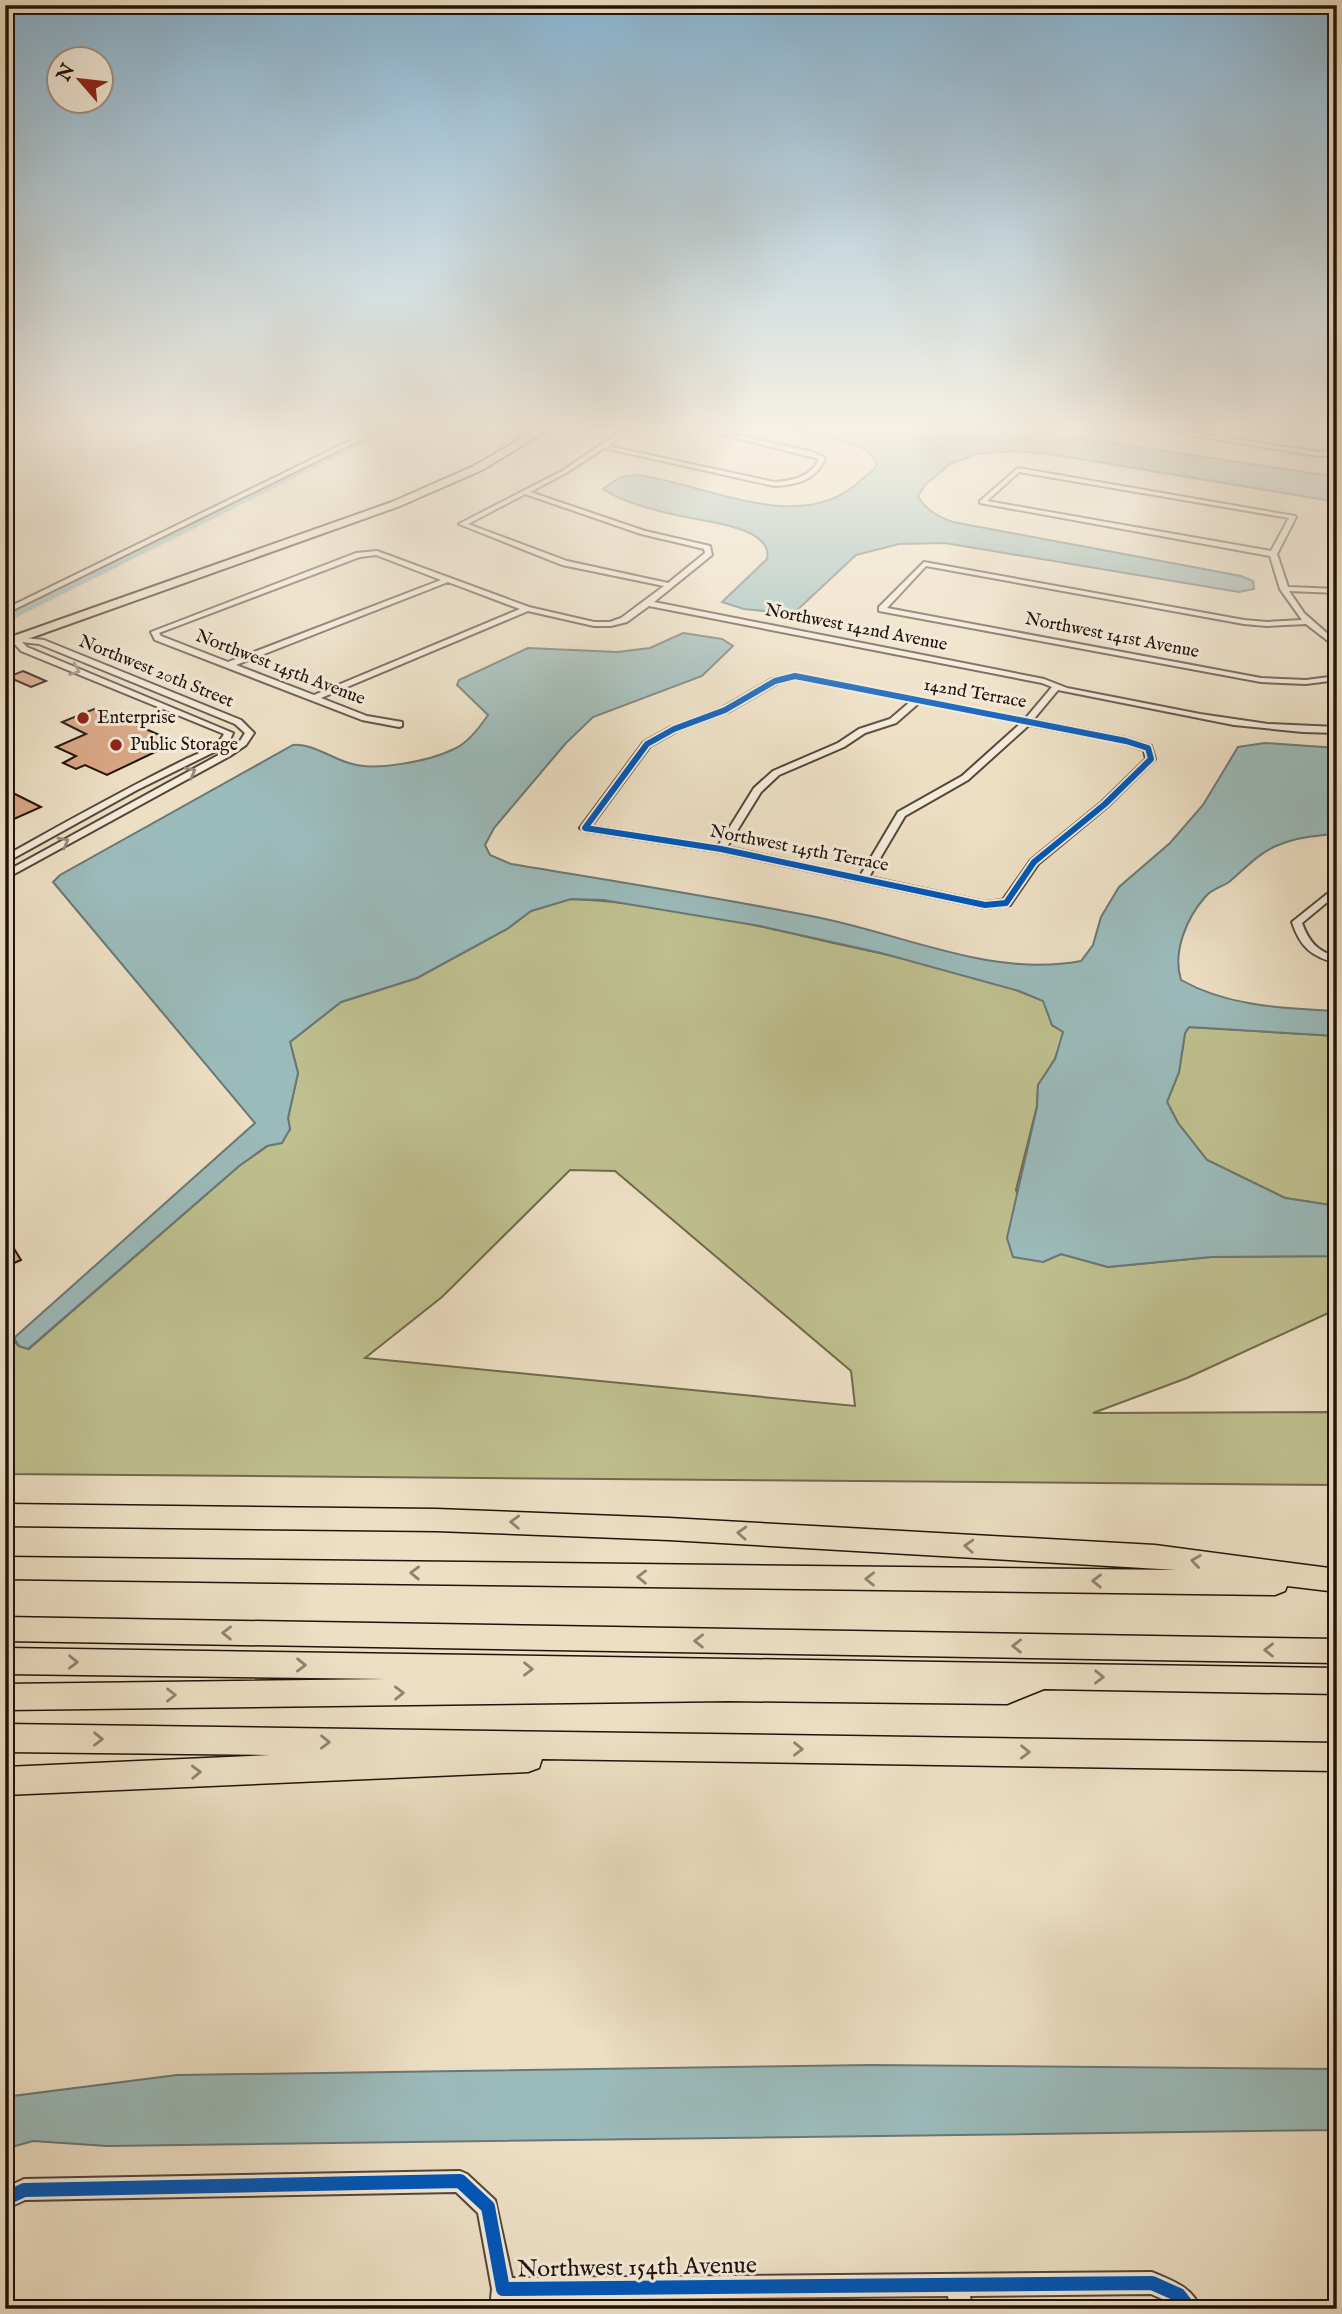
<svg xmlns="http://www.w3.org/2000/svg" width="1342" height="2314" font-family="'IM FELL English',serif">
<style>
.green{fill:#bfc08f;stroke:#706a4d;stroke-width:2;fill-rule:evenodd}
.water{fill:#9bbbbb;stroke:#6a7875;stroke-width:2}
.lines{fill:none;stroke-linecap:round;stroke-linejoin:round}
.canal{fill:#9bbbbb;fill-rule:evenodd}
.building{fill:#d9a684;stroke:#21130b;stroke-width:2}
.minor-casing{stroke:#544639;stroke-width:4}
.primary-casing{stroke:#21130b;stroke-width:4}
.motorway-casing{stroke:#21130b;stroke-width:3}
.minor{fill:#f3ead9;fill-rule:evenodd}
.primary{fill:#eddfc4;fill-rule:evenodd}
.motorway{fill:#eddfc4;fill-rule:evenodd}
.cycleway-far1-casing{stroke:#f3ead9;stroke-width:10}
.cycleway-casing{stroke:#f3ead9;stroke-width:18}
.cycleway-far1{stroke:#0057b8;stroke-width:6}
.cycleway{stroke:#0057b8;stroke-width:14}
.oneway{stroke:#94897c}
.oneway2{stroke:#918371}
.poi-dot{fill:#8f2418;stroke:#f3ead9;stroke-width:2.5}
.labels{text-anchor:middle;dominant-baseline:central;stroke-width:6;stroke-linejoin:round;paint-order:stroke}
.far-street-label{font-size:18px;fill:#21130b;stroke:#f3ead9}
.far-poi-label{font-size:18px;fill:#21130b;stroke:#f3ead9;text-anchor:start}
.near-street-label{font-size:24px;fill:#21130b;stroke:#f3ead9}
</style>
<rect width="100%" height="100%" fill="#eddfc4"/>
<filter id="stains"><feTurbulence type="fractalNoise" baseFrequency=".00286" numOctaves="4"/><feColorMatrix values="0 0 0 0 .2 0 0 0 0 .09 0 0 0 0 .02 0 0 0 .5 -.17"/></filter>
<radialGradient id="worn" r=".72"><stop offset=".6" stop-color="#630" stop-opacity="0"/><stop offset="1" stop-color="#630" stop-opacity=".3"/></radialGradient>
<!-- green -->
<path class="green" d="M570,899c88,3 178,24 263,44 70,15 145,30 211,58l8,24 12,7 -9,27 -17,26 -1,21 -21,84 27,72 18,-8 47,13 103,-10 126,-1v53l-150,69 -94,35 244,-1v73l-1332,-11v-141l14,13 10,3 210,-183 51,-36 -2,-12 10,-45 -8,-31 51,-40 76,-24 90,-49 24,-18zM570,1170l45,1 236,200 4,35 -490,-48 77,-61z
M1189,1027l148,9v170l-52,-8 -78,-38 -29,-37 -11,-21 12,-30 6,-39z"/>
<!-- water -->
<path class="water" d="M782,428h231l324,49v25l-287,-48 -37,-3 -36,3 -27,10 -24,20 -8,12c7,14 20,21 35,26l288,54 12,5 1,8 -15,3 -294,-49 -46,1 -43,11 -63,59 -49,-5 -22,-7 45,-43c7,-34 -70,-38 -91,-44 -23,-5 -54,-13 -73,-26l17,-12 17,-2c67,8 165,63 224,5 6,-5 12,-8 16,-15 -3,-26 -74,-31 -95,-37z
M683,633l39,6 11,7 -31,30 -109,41 -27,26 -72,85 -9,17 5,10 21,9c102,17 204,33 305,53 87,17 176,61 265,44l12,-16 8,-28 18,-30 51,-44 33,-38 35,-58 27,-4 72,5v83l-4,3c-20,2 -39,4 -57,12 -20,9 -31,23 -47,36 -7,5 -17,7 -23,14 -19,21 -34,56 -25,84 48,27 102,28 156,31v25l-148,-9 -4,6 -6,39 -12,30 11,21 29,37 78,38 52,8v50l-126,1 -103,10 -47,-13 -18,8 -30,-5 -6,-19 30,-131 1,-22 17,-26 8,-27 -11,-7 -9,-24 -24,-10 -138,-38 -121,-27 -157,-26 -32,-1 -40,12 -24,18 -90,49 -76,24 -51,40 8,31 -10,45 2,11 -8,14 -15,3 -28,20 -211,183 -9,-3 -5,-8 241,-215 -202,-241 7,-7 233,-130c19,-2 38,13 56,18 25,9 81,-2 105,-14 14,-6 26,-22 34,-34l-31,-30 2,-5 69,-32 89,4 33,-4z
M871,2065l466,4v61l-1230,16 -74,-5 -28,8v-52l172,-22z"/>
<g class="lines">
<!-- canal -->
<path class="canal" d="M385,428h10l-390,195v-7z"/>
</g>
<!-- building -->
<path class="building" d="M23,671l23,10 -15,6 -23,-10z
M94,709l26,9 56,24 -69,33 -22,-10 -9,4 -13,-6 13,-7 -20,-9 30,-13 -24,-12z
M5,789l36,18 -36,16z
M5,1234l16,26 -16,7z"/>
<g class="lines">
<defs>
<path id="minor" d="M376,428h8l-379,186v-5z
M626,428h7l-25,18 166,36c18,-1 37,-5 45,-23l-123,-31h11l106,24 12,6c-8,22 -29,27 -51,28l-170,-38 -38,25 -36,19 115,39 65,15 2,9 -58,47 390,77 23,9 133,26 68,10 69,3v6l-34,-1 -69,-7 -176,-35 -25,30 93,18 25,8 4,13 -47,47 -70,58 -28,41 -25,3 -264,-56 -136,-21 -5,-3 64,-86 27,-15 51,-19 50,-29 23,-5 230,45 27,-32 -10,-4 -393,-77 -22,16 -16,4h-17l-66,-15 -207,87 46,18 35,6v4l-3,1 -37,-7 -207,-80 -4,-8 205,-79 21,-2 152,56 65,15h16l11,-4 43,-32 -102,-21 -103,-41 103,-53zM525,494l116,40 55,13 8,2 1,4 -37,30 -101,-22 -99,-37zM376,555l65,25 -213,82 -67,-26 -2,-3 201,-76zM448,582l72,27 -206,86 -78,-30zM795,678l116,23 -21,18 -31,10 -21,14 -65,28 -19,17 -36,58 -127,-20 59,-80 27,-15 51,-19 50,-29zM919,703l102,20 -59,53 -64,36 -38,64 -133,-29 34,-55 18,-17 65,-28 21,-14 31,-10zM1029,725l95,18 20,7 2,9 -44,43 -71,58 -28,40 -18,2 -116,-25 36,-61 63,-36z
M1149,428h15l154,24 19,-1v4l-19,1z
M1018,468l277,48 1,1 -19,37 11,33 49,2v4l-48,-2 15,22 33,29v6l-31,-24 -39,2 -23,-2 -318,-58 -39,42 374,70 45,2 31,-4v4l-31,4 -45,-2 -382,-71v-4l45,-45 320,58 23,2 35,-2 -22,-31 -10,-33 -290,-53v-2zM1019,472l270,46 -18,33 -284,-50z
M5,633l11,4 28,3 197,80 13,13 -8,12 -16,11 -225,123v-7l219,-120 16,-11 5,-8 -10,-9 -196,-80 -17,-2 5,5 206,86 -4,9 -15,10 -77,38 -132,73v-7c59,-33 118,-66 179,-96 12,-6 34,-13 40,-26l-203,-83 -9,-10 -7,-3z
M1337,886v8l-35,29c7,19 15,28 35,34v6c-25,-6 -37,-16 -45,-41z
M460,2171l7,3 28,26 17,78 640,-6c21,9 40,15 49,37h-25l-5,-6 -20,-9 -181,2 2,13h-22l-2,-13 -435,4 -1,9h-22l2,-20 -14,-76 -22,-21 -431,8 -20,9v-21l19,-9z"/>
<path id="primary" d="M539,428h12l-69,42 -82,36 -395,141v-8l387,-137 82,-36z"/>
<path id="motorway" d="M5,1504l431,5 233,9 486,27 182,24v23l-50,-6 -2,5 -10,4 -1270,-16v-22l1172,13 -508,-30 -233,-9 -431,-5z
M5,1617l1332,22v24l-1332,-22z
M5,1648l1332,20v26l-293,-5 -37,15 -278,-3 -724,9v-26l381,-5 -381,-5z
M5,1724l1332,19v28l-795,-12 -3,9 -11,4 -523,23v-28l265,-12 -265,-3z"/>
</defs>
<!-- minor casing -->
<use href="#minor" class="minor-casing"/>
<!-- primary casing -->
<use href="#primary" class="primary-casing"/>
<!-- motorway casing -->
<use href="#motorway" class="motorway-casing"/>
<!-- minor -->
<use href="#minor" class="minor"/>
<!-- primary -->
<use href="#primary" class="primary"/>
<!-- motorway -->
<use href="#motorway" class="motorway"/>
<defs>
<path id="cycleway-far1" d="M795,676l331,65 22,7 3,11 -46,45 -71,58 -28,41 -21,2 -264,-56 -136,-21 62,-84 27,-15 51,-19 50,-29z"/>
<path id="cycleway" d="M5,2199l19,-9 436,-9 28,26 15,82 649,-6 27,12 11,14"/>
</defs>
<!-- cycleway-far1 casing -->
<use href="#cycleway-far1" class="cycleway-far1-casing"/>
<!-- cycleway casing -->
<use href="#cycleway" class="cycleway-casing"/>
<!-- cycleway-far1 -->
<use href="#cycleway-far1" class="cycleway-far1"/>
<!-- cycleway -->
<use href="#cycleway" class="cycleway"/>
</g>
<!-- one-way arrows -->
<defs><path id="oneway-chevron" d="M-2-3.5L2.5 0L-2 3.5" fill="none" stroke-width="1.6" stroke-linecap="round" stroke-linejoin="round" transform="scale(1.75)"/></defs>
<g class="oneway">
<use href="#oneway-chevron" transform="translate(75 670) rotate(22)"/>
<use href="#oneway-chevron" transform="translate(191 772) rotate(-28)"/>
<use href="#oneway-chevron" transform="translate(64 842) rotate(-28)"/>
</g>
<g class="oneway2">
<use href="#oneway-chevron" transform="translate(515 1522) rotate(-178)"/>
<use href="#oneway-chevron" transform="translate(742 1533) rotate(-177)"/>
<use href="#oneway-chevron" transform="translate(969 1546) rotate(-177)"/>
<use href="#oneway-chevron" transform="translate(1196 1561) rotate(-172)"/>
<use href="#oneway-chevron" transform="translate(415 1573) rotate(-179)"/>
<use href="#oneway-chevron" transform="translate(642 1577) rotate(-179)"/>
<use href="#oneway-chevron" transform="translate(870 1579) rotate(-179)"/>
<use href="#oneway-chevron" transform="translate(1097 1581) rotate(-179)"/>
<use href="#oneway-chevron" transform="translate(227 1633) rotate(-179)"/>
<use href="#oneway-chevron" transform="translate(699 1641) rotate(-179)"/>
<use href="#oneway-chevron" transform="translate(1017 1646) rotate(-179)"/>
<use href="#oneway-chevron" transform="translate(1269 1650) rotate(-179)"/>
<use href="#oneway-chevron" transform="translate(73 1662) rotate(1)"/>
<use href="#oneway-chevron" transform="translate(301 1665) rotate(1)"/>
<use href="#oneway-chevron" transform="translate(528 1669) rotate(1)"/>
<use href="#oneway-chevron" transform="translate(1099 1677) rotate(1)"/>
<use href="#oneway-chevron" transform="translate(399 1693) rotate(-1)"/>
<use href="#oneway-chevron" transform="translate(171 1695)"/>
<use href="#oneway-chevron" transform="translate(98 1739) rotate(1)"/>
<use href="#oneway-chevron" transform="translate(325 1742) rotate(1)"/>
<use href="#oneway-chevron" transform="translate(798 1749) rotate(1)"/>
<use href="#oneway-chevron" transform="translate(1025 1752) rotate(1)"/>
<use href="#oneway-chevron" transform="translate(196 1772) rotate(-2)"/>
</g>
<!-- sky -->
<linearGradient id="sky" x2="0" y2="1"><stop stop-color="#89b7d6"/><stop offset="0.57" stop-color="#f7f1e4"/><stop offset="1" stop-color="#f7f1e4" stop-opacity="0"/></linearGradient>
<rect width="1342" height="752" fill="url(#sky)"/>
<!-- markers -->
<g class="poi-dot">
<circle cx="83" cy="718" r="7"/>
<circle cx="116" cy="745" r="7"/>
</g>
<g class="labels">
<!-- far-street labels -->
<g class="far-street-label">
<text transform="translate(856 628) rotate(11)">Northwest 142nd Avenue</text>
<text transform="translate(1112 636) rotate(11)">Northwest 141st Avenue</text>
<text transform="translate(280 668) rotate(21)">Northwest 145th Avenue</text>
<text transform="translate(156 672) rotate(22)">Northwest 20th Street</text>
<text transform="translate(975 694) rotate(10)">142nd Terrace</text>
<text transform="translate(799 849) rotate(11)">Northwest 145th Terrace</text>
</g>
<!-- far-poi labels -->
<g class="far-poi-label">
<text x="97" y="718">Enterprise</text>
<text x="130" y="745">Public Storage</text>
</g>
<!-- near-street labels -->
<g class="near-street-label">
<text transform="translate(637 2268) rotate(-1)">Northwest 154th Avenue</text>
</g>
</g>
<!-- margin -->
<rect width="1342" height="2314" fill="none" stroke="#eddfc4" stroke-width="28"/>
<rect x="7" y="7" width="1328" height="2300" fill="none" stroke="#21130b" stroke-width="3.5"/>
<rect x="14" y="14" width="1314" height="2286" fill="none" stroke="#21130b" stroke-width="2"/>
<!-- north arrow -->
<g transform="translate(80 80) rotate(298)"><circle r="33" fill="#f3ead9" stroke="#9f9487" stroke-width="2"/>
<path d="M0-5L12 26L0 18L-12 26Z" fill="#8f2418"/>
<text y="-10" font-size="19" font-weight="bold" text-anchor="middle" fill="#21130b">N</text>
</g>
<rect width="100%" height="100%" filter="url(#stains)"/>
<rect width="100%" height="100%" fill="url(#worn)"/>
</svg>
